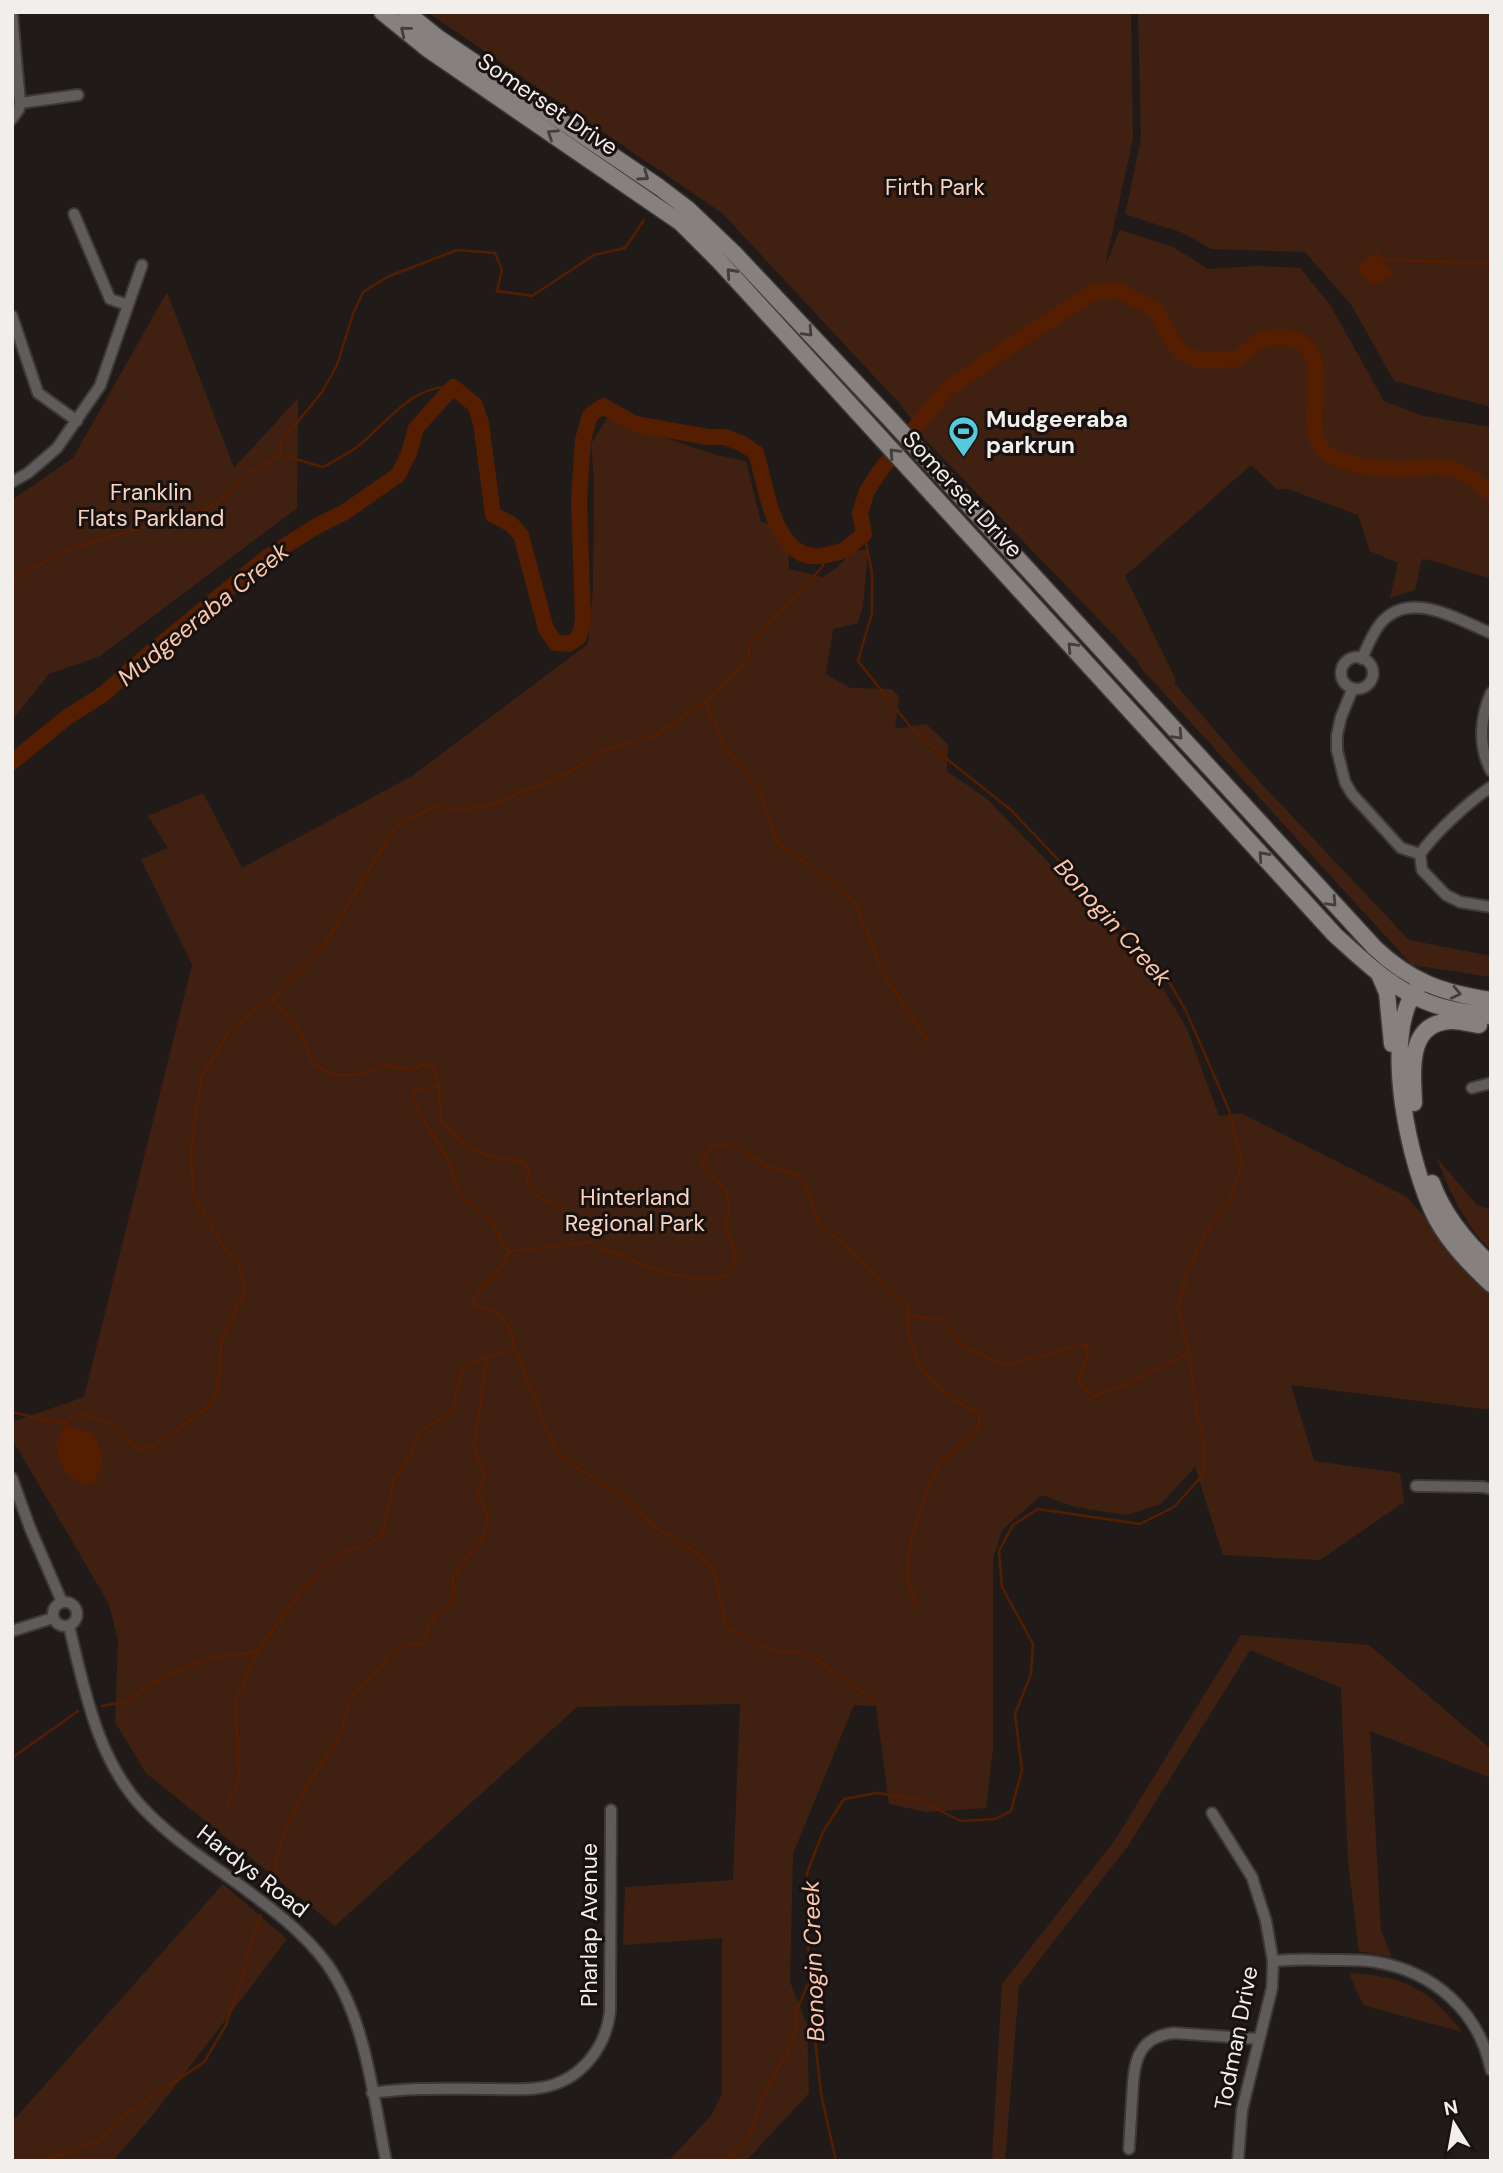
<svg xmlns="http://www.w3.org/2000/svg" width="1503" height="2173" font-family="'DM Sans',sans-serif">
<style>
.green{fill:#402111}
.water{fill:#551e00}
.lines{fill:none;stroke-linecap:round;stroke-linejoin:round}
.stream{stroke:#551e00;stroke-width:2.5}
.river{stroke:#551e00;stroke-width:16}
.street-casing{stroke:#3d3936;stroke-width:14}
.secondary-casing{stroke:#3d3936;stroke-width:19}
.street{stroke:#5f5c5b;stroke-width:10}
.secondary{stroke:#86817f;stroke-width:16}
.oneway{stroke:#433e3c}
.labels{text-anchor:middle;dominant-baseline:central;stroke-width:6;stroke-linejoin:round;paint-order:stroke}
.street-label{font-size:23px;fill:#f1eeec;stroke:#17120f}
.park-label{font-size:23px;fill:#f8d3c1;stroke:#17120f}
.poi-label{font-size:23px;font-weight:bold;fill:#f1eeec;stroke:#17120f;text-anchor:start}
.water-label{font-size:24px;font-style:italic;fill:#fdc5ab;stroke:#17120f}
</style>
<rect width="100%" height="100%" fill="#201b18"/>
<!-- green -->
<path class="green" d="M427,12h704l2,127 -28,127 15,-36 53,17 35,22 49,-3 43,2 30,37 54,96 39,15 68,11v152l-61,-19 -8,-1 -7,31 -25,8 8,-35 -28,-12 -12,-36 -70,-26h-11l-26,-24 -126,111 51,104 -2,3 85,98 150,159 82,16v21l-79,-12 -271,-297 -3,-6 -29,-32 -195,-202 2,-2 -16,-22 -178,-191z
M1138,12h353v395l-97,-26 -42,-75 -47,-54 -94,-3 -28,-16 -58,-19 16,-75z
M167,292l67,176 64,-70 -1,110 -197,148 -51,18 -37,46v-220l61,-42z
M607,418l109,37 30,6 15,61 27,5 1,42 34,8 12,-8 20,-19h13l-5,56 -5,17 -25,6 -7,45 24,14 42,1 7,8 -4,32 31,-5 22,20 -1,27 40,28 164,169 36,61 32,87 22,-3 166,84 84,95v118l-200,-25 23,76 86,12 4,29 -84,58 -97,-5 -28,-88 -34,37 -34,11 -52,-8 -33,-12 -40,35 -9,29v189l-7,60 -60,4 -37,-8 -13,-98 -22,-1 -61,149 -3,128 17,43 2,68 -63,68h-78l42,-44 12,-23v-156l-99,7 2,-58 108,-7 7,-176 -163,3 -242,219 -189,-153 -31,-51 3,-81 -9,-37 -97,-165v-17l72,-25 108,-432 -51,-106 27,-11 -20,-32 55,-23 39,75 170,-92 176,-132 5,-55 1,-110 -3,-35z
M1436,1157l41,48 14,5v40c-27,-26 -41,-59 -55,-93z
M1241,1635l128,10 122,104v29l-121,-47 11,200 11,26 -33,-6 -11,-89 -7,-174 -91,-38 -122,196 -109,140 -14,175h-13l10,-177 113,-144z
M223,1884l64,55 -131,172 -43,50h-101v-39z
M1349,1973c54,3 80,15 113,59l-99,-27z"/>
<!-- water -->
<path class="water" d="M1377,251l17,23 -19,11 -11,-7 -7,-11z
M66,1423l6,5 21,5c11,21 11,26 2,49l-9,3c-24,-12 -23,-16 -30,-41z"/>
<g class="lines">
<!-- stream -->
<path class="stream" d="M1384,260l107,3
M281,455v-13l41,-50 15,-27 16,-51 10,-22 24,-15 70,-27 38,3 7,17 -5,21 35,5 62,-41 31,-7 19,-28
M12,578l63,-31 131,-38 20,-13 21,-22 34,-19 42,12c11,-6 23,-12 34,-20 29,-23 55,-63 96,-60
M706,702l20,48 31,37 22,58 45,30 33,31 26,67 44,67
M272,998l28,34 14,33 21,10h21l29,-10 26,5 14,-6 8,4 6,18 2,36 30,27 20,8 32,4 6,10 -2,12 8,12 28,13
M439,1086l-23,4 -4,6 4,12 33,53 11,33 33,30 15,28c-7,25 -25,28 -35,50 7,7 13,6 21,10 12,5 20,24 20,35l40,100 17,17 51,32 33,31 47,29 13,19 11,52 32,18 23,7h21l12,6 62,44
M508,1252l80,-10 75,31 43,7 21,-5 10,-20 -12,-26 4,-22 -3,-16 -25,-29 12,-17 9,-1 19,5 27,18 28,7 11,15 12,34 42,37 33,37 13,4c1,11 0,22 2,33 5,39 37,64 70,79v14l-42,39 -26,71 -4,41 9,30
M908,1316l32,3 26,30 41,16 79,-21 2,12 -10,26 16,15 36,-15 59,-29
M12,1412l52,12
M63,1423l16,-9 28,7 24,23 9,5 14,-3 56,-40 7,-13 5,-54 23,-49 -6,-25 -19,-23 -27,-49 -2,-43 10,-72 29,-48 49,-38 46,-49 64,-106 14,-16 33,-14 27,3 26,-5 74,-29 40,-25 53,-16 50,-34 43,-42v-13l74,-80v-10
M102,1706l22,-4 44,-28 44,-16 43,-6
M12,1758l66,-47
M227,1804l12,-23 -3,-81 21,-48 44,-61 29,-30 19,-11 18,-4 15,-12 12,-55 14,-19 12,-28 33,-22 7,-35 7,-10 47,-18
M269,1890l14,-54 23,-48 36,-57 7,-31 33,-33 7,-13 15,-9 19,-2 11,-27 15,-11 5,-10 -1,-18 32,-43 3,-18 -11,-23 8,-19 -11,-26 13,-92
M42,2161l58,-20 17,-20 87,-59 22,-37 35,-110
M726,2161l23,-25 18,-48 26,-46 4,-32 10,-24
M836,2161l-15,-67 -12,-111 -2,-110 16,-41 21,-33 33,-6 39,6 45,22 34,-2 16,-8 11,-41 -7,-56 16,-40 2,-30 -31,-57 -3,-36 14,-26 25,-16 102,15 34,-17 28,-31 3,-33 -7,-22 -9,-68 -11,-45 9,-36 19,-39 25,-35 11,-34 -13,-54 -43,-99 -25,-43 -150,-158 -68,-54 -34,-31 -51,-64 14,-48v-40l-8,-39"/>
<!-- river -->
<path class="river" d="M12,762l54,-44 39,-25 26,-24 135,-111 49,-31 30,-15 53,-37 11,-22 7,-25 37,-41 22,18 6,18 12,92 18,9 10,11 25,94 10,14 13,1 10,-7 4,-17 -4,-121 4,-59 7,-25 13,-9 32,18 73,13h17l18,7 13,9c11,34 18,114 70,102 5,-1 12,-2 16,-4 8,-4 15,-12 22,-17l-4,-21 7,-22 13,-20 65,-80 57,-40 90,-58 25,-3 39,20 17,32 10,11 15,7 40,-1c16,-15 28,-26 51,-21 50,10 12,80 32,109 13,19 60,22 81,22 15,0 33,-5 48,-1 17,4 27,15 41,25"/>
<defs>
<path id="street" d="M12,14l8,89 -1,6 -7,10
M20,103l58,-8
M74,214l36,85 18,6
M12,316l26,77 39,28
M12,482l16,-9 29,-25 43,-62 42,-121
M1341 673a16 16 0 1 1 32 0a16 16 0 1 1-32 0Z
M1362,659c5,-12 10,-25 18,-35 29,-36 78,-4 111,9
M1353,688l-12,29 -4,18v15l8,32 7,12 49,54 19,6
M1491,693c-11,25 -13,53 0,78
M1420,854c15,-21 49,-53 71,-67
M1420,854l2,16 24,25 14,7 31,5
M1472,1088l19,-5
M12,1478l18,50 32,74
M1416,1486l67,1 8,2
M53 1614a12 12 0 1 1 24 0a12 12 0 1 1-24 0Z
M69,1626c15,62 28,132 72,180 24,26 54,47 82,67 37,27 77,54 104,91 39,55 46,132 59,197
M12,1631l41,-13
M1212,1813l40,64 14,44 7,40 -1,27 -30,122 -4,51
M1273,1961c19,-2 36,-2 55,-1 16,0 33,-1 48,2 59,10 103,50 115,108
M372,2093c39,-6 79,-4 118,-4 19,0 41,2 59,-3 34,-9 57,-40 61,-74l1,-202
M1129,2149c1,-17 2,-33 3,-50 2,-32 2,-62 42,-66l85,6"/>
<path id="secondary" d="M382,12l47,38 252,173 39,39 615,673c28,25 56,53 92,67 20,8 42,11 64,14
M406,12l31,25 222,150 29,22 46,44 155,165 486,530c36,34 68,45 116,52
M1379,974l8,19 5,51
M1418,987c-39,46 -8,182 18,231 14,26 34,46 55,66
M1414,1103c-1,-31 -8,-81 38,-82 9,0 19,3 27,4
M1432,1183c12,33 34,59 59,82"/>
</defs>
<!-- street casing -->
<use href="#street" class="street-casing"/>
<!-- secondary casing -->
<use href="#secondary" class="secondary-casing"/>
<!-- street -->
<use href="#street" class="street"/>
<!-- secondary -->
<use href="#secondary" class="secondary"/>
</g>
<!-- one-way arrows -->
<defs><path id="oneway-chevron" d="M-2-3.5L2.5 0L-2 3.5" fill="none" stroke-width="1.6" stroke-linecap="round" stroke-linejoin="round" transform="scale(1.75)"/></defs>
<g class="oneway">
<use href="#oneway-chevron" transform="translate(405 31) rotate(-141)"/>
<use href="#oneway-chevron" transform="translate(552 134) rotate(-146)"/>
<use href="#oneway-chevron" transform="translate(644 176) rotate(35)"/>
<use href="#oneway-chevron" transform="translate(731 273) rotate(-132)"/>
<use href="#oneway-chevron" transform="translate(808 332) rotate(47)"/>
<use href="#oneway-chevron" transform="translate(894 453) rotate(-133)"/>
<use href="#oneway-chevron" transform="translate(1072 647) rotate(-133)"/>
<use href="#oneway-chevron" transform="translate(1178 735) rotate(47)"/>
<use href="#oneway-chevron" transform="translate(1263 856) rotate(-132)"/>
<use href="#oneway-chevron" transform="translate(1332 902) rotate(47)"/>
<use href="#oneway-chevron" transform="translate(1456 993) rotate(12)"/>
</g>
<!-- icons -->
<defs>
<symbol id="stadium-pin" viewBox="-11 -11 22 30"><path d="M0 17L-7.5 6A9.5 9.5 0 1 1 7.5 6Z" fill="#54cadc" stroke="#17120f"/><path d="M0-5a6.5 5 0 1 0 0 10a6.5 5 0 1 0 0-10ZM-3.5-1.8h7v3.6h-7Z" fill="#111"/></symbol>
</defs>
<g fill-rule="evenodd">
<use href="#stadium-pin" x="946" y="414" width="35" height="47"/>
</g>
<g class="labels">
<!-- street labels -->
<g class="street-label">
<text transform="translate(548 104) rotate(34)">Somerset Drive</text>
<text transform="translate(963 494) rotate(47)">Somerset Drive</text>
<text transform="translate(253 1871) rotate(38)">Hardys Road</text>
<text transform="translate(589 1925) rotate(-90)">Pharlap Avenue</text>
<text transform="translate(1236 2038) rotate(-79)">Todman Drive</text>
</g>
<!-- park labels -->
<g class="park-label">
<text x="935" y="187">Firth Park</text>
<text x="151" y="492">Franklin<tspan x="151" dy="26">Flats Parkland</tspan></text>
<text x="635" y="1197">Hinterland<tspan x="635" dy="26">Regional Park</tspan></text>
</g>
<!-- poi labels -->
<g class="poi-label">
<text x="986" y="419">Mudgeeraba<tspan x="986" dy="26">parkrun</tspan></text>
</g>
<!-- water labels -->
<g class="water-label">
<text transform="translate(203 614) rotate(-39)">Mudgeeraba Creek</text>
<text transform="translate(1113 922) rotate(48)">Bonogin Creek</text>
<text transform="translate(813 1961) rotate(-92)">Bonogin Creek</text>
</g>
</g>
<!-- border -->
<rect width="1503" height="2173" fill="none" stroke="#f1eeec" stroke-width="28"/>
<!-- north arrow -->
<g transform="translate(1454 2124) rotate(349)" stroke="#17120f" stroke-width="5" paint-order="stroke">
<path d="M0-5L12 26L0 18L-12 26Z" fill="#f1eeec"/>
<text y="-10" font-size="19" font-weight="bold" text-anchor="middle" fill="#f1eeec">N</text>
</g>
</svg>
